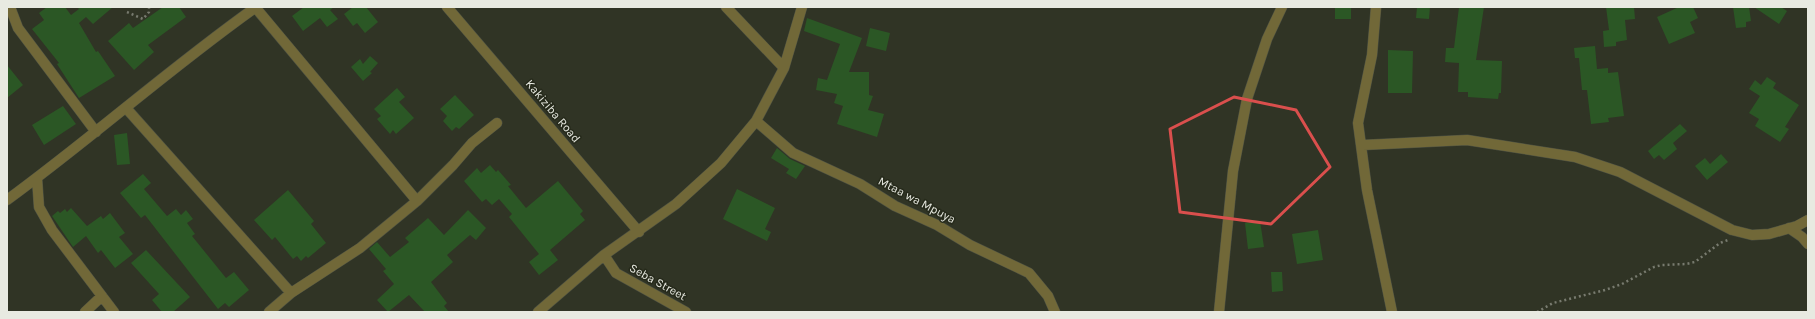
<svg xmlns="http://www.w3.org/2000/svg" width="1815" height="319" font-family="Karla,sans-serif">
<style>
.building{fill:#2b5725}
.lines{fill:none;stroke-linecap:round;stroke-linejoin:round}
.minor-casing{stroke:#4d5143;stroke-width:11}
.path{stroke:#787b6f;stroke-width:2.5;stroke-dasharray:2 3;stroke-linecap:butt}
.minor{stroke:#716838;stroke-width:10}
.marked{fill:none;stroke:#da4f4d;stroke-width:3;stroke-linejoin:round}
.labels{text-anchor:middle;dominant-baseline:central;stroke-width:3;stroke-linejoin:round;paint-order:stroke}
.street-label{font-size:12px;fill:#e8eae1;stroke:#262a1b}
</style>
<rect width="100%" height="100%" fill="#303425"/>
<!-- building -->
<path class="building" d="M47,7h18l6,8 8,-6 -2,-2h36l-20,17 -7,-7 -7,6 17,29 2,-1 17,25 -36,22 -22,-34 2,-1 -27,-34 12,-9 -5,-7z
M163,7h16l7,10 -38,28 6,7 -20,18 -26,-29 21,-18 4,5z
M304,7h30l-4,3 8,9 -11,8 -7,-9 -17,13 -11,-15z
M353,7h13l12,15 -13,11 -8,-10 -4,3 -9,-12z
M1335,7h16v12h-16z
M1417,7h13l-1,12 -13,-1z
M1459,7h25l-8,53 26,1 -1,32h-2l-1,6 -30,-2v-5h-10l1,-29 -14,-1 1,-14h8z
M1606,7h28l1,12 -10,1 2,20 -11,2v4l-12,1 -1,-16 6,-1z
M1679,7h14l5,11 -8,4 5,11 -26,11 -12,-27z
M1733,7h16l2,14 -5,1v5l-10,1z
M1754,7h27l6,4 -8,13z
M807,18l55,20 -13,34h20v23l4,1 -5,14 16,4 -7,23 -40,-13 6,-18 -9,-3 3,-9 -21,-4 2,-12 9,2 13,-36 -36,-13z
M870,28l20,5 -4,18 -20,-5z
M1595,46l2,23 11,-1v5l10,-1 6,44 -16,2 1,4 -18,2 -4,-34h-5l-3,-32h-4l-1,-10z
M1388,50l25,1 -1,42h-24z
M370,56l8,7 -8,9 2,1 -9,8 -12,-14 9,-8 3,5z
M7,65l16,20 -16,13z
M1767,77l9,6 -3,5 26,17 -14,22 4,2 -9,13 -25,-16 4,-7 -10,-6 11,-17 -11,-7 6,-9 6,5z
M397,88l8,9 -6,5 15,16 -18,16 -3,-4 -3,4 -13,-15 4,-3 -7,-7z
M455,95l19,20 -15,14 -3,-2 -4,4 -9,-10 4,-5 -7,-7z
M63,106l13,18 -32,21 -12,-20z
M1680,124l7,7 -14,12 4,6 -13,11 -5,-5 -5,4 -6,-8z
M127,133l3,31 -13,1 -3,-30z
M777,148l13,11 15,7 -9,13 -10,-6 3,-4 -18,-11z
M1721,154l7,8 -21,18 -12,-14 10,-8 5,6z
M490,165l6,7 2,-2 13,15 -3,1 18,22 32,-27 25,30 -3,3 5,6 -35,30 8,10 -19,15 -10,-13 10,-8 -30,-37 3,-3 -13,-15 -7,6 -6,-6 -4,3 -18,-21 13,-13 4,5z
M143,174l8,9 -7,6 23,27 9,-7 5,6 5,-5 7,9 -6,4 8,11 -3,2 34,42 8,-6 15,18 -20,17 -4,-4 -7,6 -73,-94 -4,3 -21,-25z
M737,189l38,19 -10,21 6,3 -4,9 -44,-22z
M288,190l26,31 -3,3 15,19 -18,15 -2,-2 -5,5 -4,-5 -4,3 -18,-22 -3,3 -18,-20z
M71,208l16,18 14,-10 2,3 7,-6 15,20 -6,4 14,17 -18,14 -14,-18 -3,3 -12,-17 -13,11 -21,-31 6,-5 2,2 5,-4 2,3z
M468,210l18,18 -10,12 -6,-5 -23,20 6,7 -22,20 16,21 -3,3 5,6h-24l-16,-17 -21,17 -11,-12 17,-16 -11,-13 3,-2 -17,-20 8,-7 13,15 19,-15 -4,-4 23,-20 16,17z
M1260,221l4,26 -16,2 -3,-26z
M1318,230l5,30 -26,4 -5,-30z
M146,250l44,47 -17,15h-11l-10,-12 7,-6 -28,-31z
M1271,272h11l1,19 -11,1z"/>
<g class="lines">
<defs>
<path id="minor" d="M10,7l8,21 78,104
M255,7l162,194
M447,7l192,225
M726,7l58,61
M1376,7l-4,48 -14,68 9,67 25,122
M126,108l165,185
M756,121l37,32 67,31 35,22 42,19 33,20 59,28 19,23 7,16
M1363,145l104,-5 108,17 45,15 112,58 20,5 17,-1 28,-8 11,-6
M37,178l2,29 13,23 62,82
M7,200c85,-62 163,-132 249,-193
M1789,228l13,9 6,7
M604,255l12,18 70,39
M85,312l17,-16
M269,312l22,-19 69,-45 57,-47 36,-36 19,-22 25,-20
M538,312l66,-57 72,-51 45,-41 35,-42 28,-53 18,-61
M1219,312l14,-141 14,-72 20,-60 15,-32"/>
</defs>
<!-- minor casing -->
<use href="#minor" class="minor-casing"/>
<!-- path -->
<path class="path" d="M127,12l16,7 6,-7v-5
M1537,312l16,-9 52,-13 17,-6 32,-17 8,-2 24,-1 9,-2 25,-19 8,-3"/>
<!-- minor -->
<use href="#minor" class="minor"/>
</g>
<!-- marked area -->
<path class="marked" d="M1234,97l62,13 34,57 -59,57 -91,-12 -10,-83z"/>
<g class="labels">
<!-- street labels -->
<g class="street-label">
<text transform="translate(553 111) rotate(50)">Kakiziba Road</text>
<text transform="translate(917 200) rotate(28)">Mtaa wa Mpuya</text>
<text transform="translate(658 282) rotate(29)">Seba Street</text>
</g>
</g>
<!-- border -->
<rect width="1815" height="319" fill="none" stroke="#e8eae1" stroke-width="16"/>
</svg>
